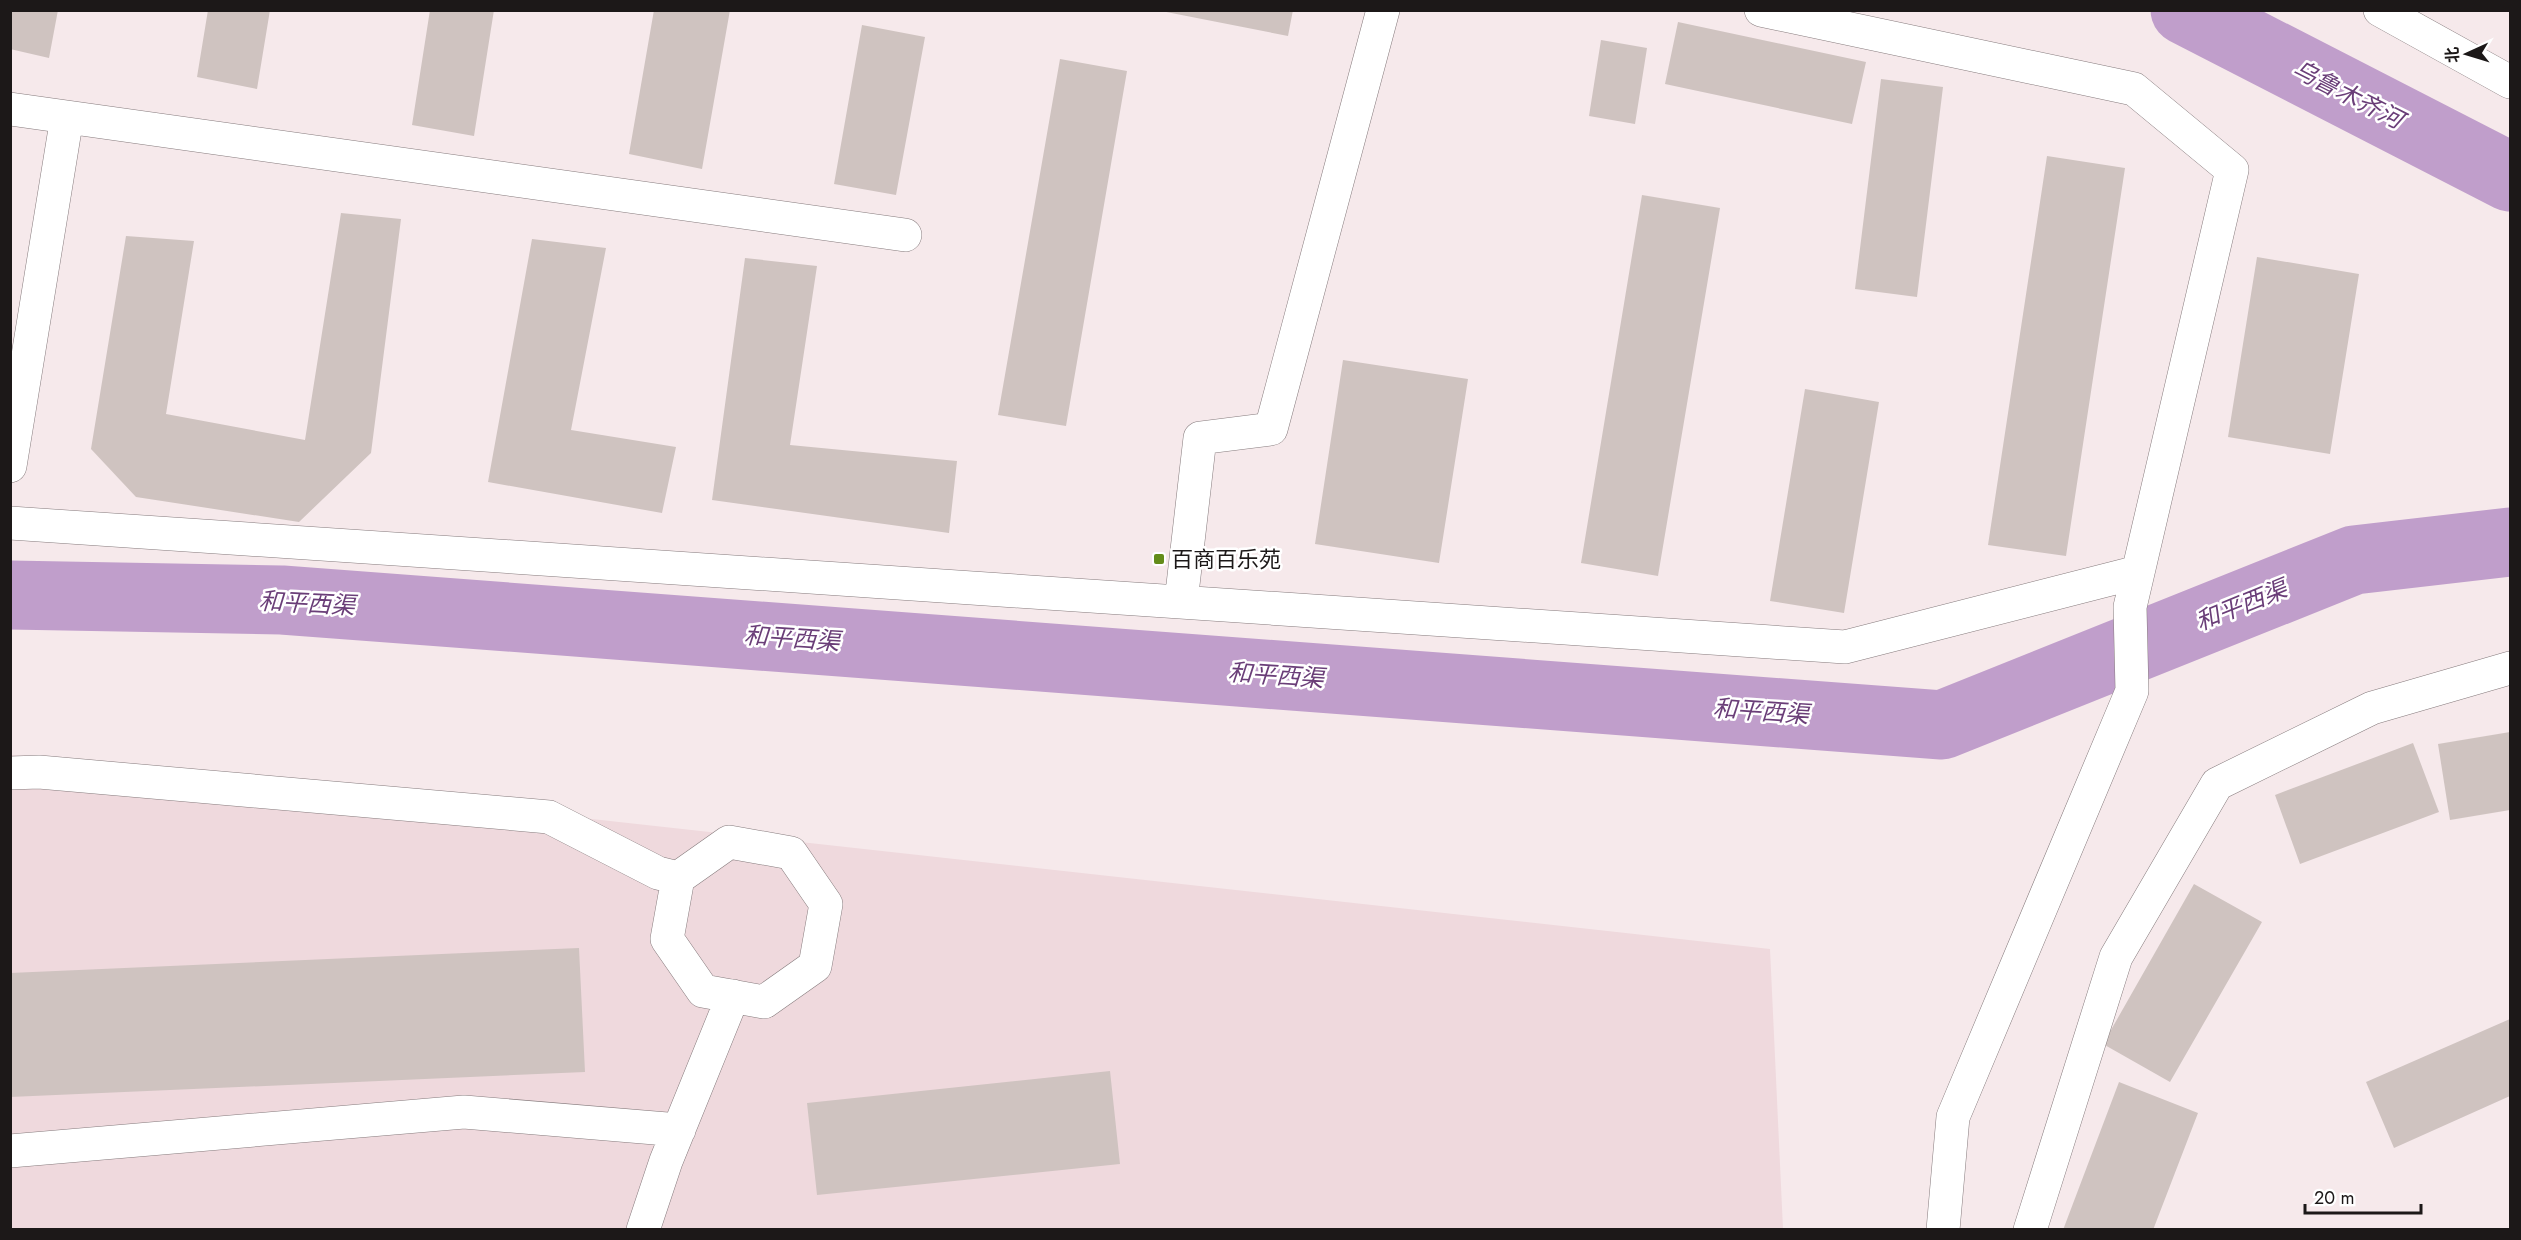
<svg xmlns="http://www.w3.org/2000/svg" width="2521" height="1240" font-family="Jost,'Noto Sans SC',sans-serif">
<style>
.built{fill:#efd9dd}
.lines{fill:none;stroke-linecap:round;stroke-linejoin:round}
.river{stroke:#c09ecb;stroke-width:69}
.building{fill:#cfc3c0}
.minor-casing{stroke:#867b7d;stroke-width:34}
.minor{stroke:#fff;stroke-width:33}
.poi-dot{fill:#638c19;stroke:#fff;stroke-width:2}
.labels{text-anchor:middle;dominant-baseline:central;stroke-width:5;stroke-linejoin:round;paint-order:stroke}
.poi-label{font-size:22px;fill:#1c1818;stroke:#fff;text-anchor:start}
.water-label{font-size:24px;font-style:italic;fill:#6a3e78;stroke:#fff}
</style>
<rect width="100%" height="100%" fill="#f6e9eb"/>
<!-- built -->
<path class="built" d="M11,755l1759,194 13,280 -1772,1z"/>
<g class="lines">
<!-- river -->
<path class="river" d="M2185,10l325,167
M10,595l272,5 1660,125 412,-165 156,-18"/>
</g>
<!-- building -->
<path class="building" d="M10,10h48l-9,48 -39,-9z
M208,10h62l-13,79 -60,-12z
M430,10h64l-20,126 -62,-11z
M654,10h76l-28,159 -73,-15z
M1156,10h137l-5,26z
M1678,22l188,40 -14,62 -187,-40z
M862,25l63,12 -29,158 -62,-11z
M1601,40l46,8 -12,76 -46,-8z
M1060,59l67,12 -61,355 -68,-11z
M1881,79l62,8 -26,210 -62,-8z
M2047,156l78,12 -59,388 -78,-11z
M1642,195l78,13 -62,368 -77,-13z
M341,213l60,6 -30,234 -72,69 -163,-25 -45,-48 35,-213 68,5 -28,173 139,26z
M532,239l74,9 -35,182 105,17 -14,66 -174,-31z
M2257,257l102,17 -29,180 -102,-17z
M745,258l72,8 -27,179 167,16 -8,72 -237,-33z
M1343,360l125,19 -29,184 -124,-19z
M1805,389l74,13 -35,211 -74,-12z
M2510,732v78l-60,10 -12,-76z
M2413,743l26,69 -139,52 -25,-69z
M2194,884l68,38 -92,160 -67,-38z
M579,948l6,124 -575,25v-124z
M2510,1019v77l-116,52 -28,-66z
M1110,1071l10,93 -303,31 -10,-92z
M2119,1082l79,31 -45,117h-90z"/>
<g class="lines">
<defs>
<path id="minor" d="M1761,10l373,79 98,81 -102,437 2,84 -179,426 -10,113
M2380,10l130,72
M10,109l895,126
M10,466l57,-349
M10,523l1835,124 293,-75
M1181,602l19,-164 71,-9 112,-419
M10,773l29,-1 510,45 109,56 20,5 51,-36 62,11 35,51 -11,62 -51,36 -61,-11 -36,-52 11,-61
M10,1151l454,-39 215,18
M643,1230l23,-69 67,-165
M2030,1230l86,-273 101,-173 155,-76 138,-40"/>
</defs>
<!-- minor casing -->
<use href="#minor" class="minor-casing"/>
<!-- minor -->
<use href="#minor" class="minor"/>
</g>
<!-- markers -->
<rect class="poi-dot" x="1153" y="553" width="12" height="12" rx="3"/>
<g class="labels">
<!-- poi labels -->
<g class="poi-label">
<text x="1171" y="559">百商百乐苑</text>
</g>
<!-- water labels -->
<g class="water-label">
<text transform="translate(2348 94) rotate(27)">乌鲁木齐河</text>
<text transform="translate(307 603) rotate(3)">和平西渠</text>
<text transform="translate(2241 605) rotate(-22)">和平西渠</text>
<text transform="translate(792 638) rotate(4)">和平西渠</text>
<text transform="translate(1276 675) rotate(4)">和平西渠</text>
<text transform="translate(1761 711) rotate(4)">和平西渠</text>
</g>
</g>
<!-- border -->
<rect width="2521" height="1240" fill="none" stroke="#1c1818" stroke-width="24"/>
<!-- north arrow -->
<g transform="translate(2467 54) rotate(266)" stroke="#ffffff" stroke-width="4.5" paint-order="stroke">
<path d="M0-4.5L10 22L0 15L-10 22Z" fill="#1c1818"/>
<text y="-9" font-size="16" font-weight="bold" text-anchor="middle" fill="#1c1818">北</text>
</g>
<!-- scale -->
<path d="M2305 1204v9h116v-9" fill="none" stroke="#1c1818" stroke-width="3"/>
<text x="2314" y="1204" font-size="18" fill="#1c1818" stroke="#ffffff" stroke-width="4.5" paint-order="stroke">20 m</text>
</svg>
